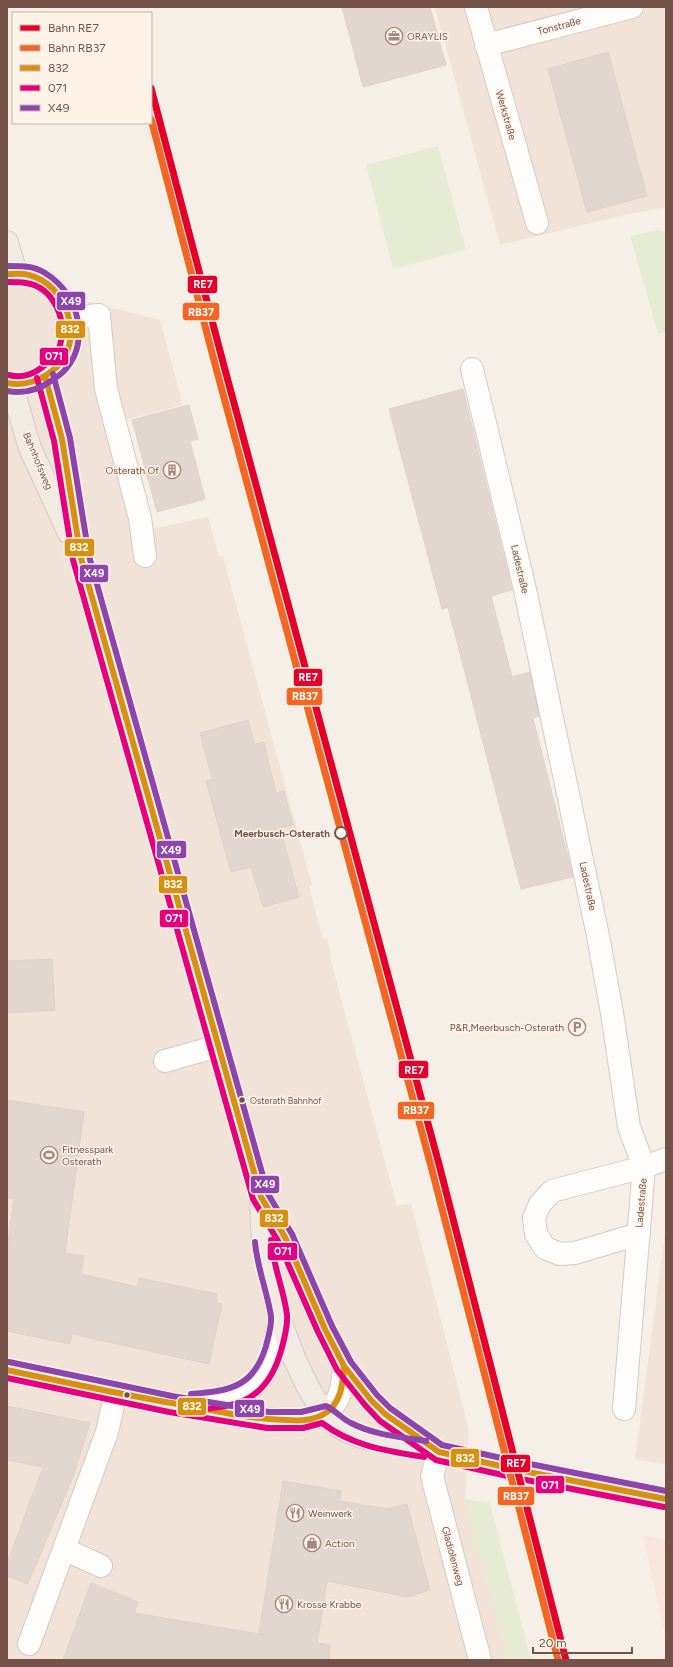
<svg xmlns="http://www.w3.org/2000/svg" width="673" height="1667" font-family="Figtree,sans-serif">
<style>
.residential{fill:#f2e3d8}
.commercial{fill:#f9e4de}
.green{fill:#e5ecd3}
.building{fill:#e2d6d0;stroke:#dfd1ca}
.lines{fill:none;stroke-linecap:round;stroke-linejoin:round}
.minor-casing{stroke:#d4cac5;stroke-width:24}
.major-casing{stroke:#d5c9c5;stroke-width:24}
.minor{stroke:#fefdfc;stroke-width:22}
.major{stroke:#f2ebe4;stroke-width:22}
.bus-1-casing{stroke:#fff3e8;stroke-width:9}
.bus-2-casing{stroke:#fff3e8;stroke-width:9}
.bus-3-casing{stroke:#fff3e8;stroke-width:9}
.bus-1{stroke:#d69112;stroke-width:6}
.bus-2{stroke:#e5007d;stroke-width:6}
.bus-3{stroke:#8e44ad;stroke-width:6}
.rail-1-casing{stroke:#fff3e8;stroke-width:10}
.rail-2-casing{stroke:#fff3e8;stroke-width:10}
.rail-1{stroke:#e4002b;stroke-width:7}
.rail-2{stroke:#f26522;stroke-width:7}
.stop-dot{fill:#fff3e8;stroke:#745149;stroke-width:2}
.bus-dot{fill:#745149;stroke:#fff3e8;stroke-width:1.5}
.labels{text-anchor:middle;dominant-baseline:central;stroke-width:3;stroke-linejoin:round;paint-order:stroke}
.bus-label{font-size:9px;fill:#745149;stroke:#fff3e8;text-anchor:start}
.street-label{font-size:10px;fill:#745149;stroke:#fff3e8}
.poi-label{font-size:10px;fill:#745149;stroke:#fff3e8;text-anchor:start}
.stop-label{font-size:10px;font-weight:bold;fill:#745149;stroke:#fff3e8;text-anchor:end}
.line-badge{stroke:#fff3e8;stroke-width:1.5}
.badge-label{font-size:11px;text-anchor:middle;font-weight:bold;fill:#fff}
</style>
<rect width="100%" height="100%" fill="#f6efe8"/>
<!-- residential -->
<path class="residential" d="M435,7h231v200l-41,8 -125,30z
M7,281l153,39 23,85 -58,15 27,109 56,-12 11,40 4,-1 89,329 -3,1 14,53 4,-1 4,17h-1l1,6 66,245 14,-3 58,227 -4,69 44,161h-502z
M666,1226v239l-31,-6z"/>
<!-- commercial -->
<path class="commercial" d="M643,1535l23,5v100z"/>
<!-- green -->
<path class="green" d="M438,146l28,104 -73,19 -27,-104z
M657,230l9,2v100l-8,2 -28,-98z
M465,1499l25,4 41,157h-22z"/>
<!-- building -->
<path class="building" d="M342,7h88l16,58 -83,22z
M608,52l39,144 -60,16 -39,-143z
M463,389l49,201 -21,6 21,81 18,-5 9,44 -6,2 40,159 -52,12 -73,-282 -6,2 -53,-200z
M189,405l9,34 -8,2 15,58 -48,13 -25,-92z
M248,720l6,24 10,-2 12,51 8,-2 9,34 -13,3 19,69 -36,10 -12,-40 -20,5 -25,-91 6,-2 -12,-46z
M52,959l3,51 -48,3v-52z
M7,1100l77,12 -19,141 19,3 -3,18 56,13 2,-9 78,16 -1,9 6,1 -13,60 -137,-30 -2,10 -63,-13v-80l7,-52 -7,-1z
M7,1406l83,17 -16,51 -46,110 -21,-8v-13l36,-96 -36,-7z
M283,1481l58,10 -1,10 47,8 20,-5 23,86 -22,7 -81,-16 -10,62 13,2 -1,15h-266l28,-77 47,19 -4,11 125,21z"/>
<g class="lines">
<defs>
<path id="minor" d="M476,7l61,216
M486,45l146,-38
M71,318l28,-3 7,74 34,129 5,38
M472,369l52,216 74,351 14,77 17,114 15,40 -20,242
M165,1061l53,-15
M639,1234l-64,19 -15,1 -15,-6 -9,-14 -2,-16 6,-14 12,-13 92,-24 22,-8
M7,1370c65,14 131,28 197,39 26,4 52,10 78,11 11,1 32,0 42,-6 17,-10 19,-31 20,-48
M200,1402c62,-4 70,-28 79,-84
M439,1452l-7,24 48,184
M64,1549l37,17
M29,1644l78,-212 9,-40"/>
<path id="major" d="M7,242l9,31
M7,274c61,-9 91,77 33,105 -10,4 -23,7 -33,4
M45,376l17,63 19,119 180,639c8,13 18,27 25,42 25,55 43,116 85,161 20,21 44,36 68,52
M11,384l19,64 39,85
M261,1199l2,45 16,74 16,42 14,29 15,25 12,11 16,9 17,5 70,13 79,18 148,29"/>
</defs>
<!-- minor casing -->
<use href="#minor" class="minor-casing"/>
<!-- major casing -->
<use href="#major" class="major-casing"/>
<!-- minor -->
<use href="#minor" class="minor"/>
<!-- major -->
<use href="#major" class="major"/>
<defs>
<path id="bus-1" d="M7,274c7,0 15,-1 22,1 37,9 56,62 29,91 -3,3 -7,5 -10,8 -12,8 -26,12 -41,9
M45,376l17,63 19,119 180,639 24,40 40,92 19,37 27,34 14,14 54,38 79,18 148,29
M7,1370c62,13 125,27 188,37 31,6 62,13 93,13 11,1 26,0 36,-6 17,-10 19,-30 20,-48"/>
<path id="bus-2" d="M7,282c6,0 13,0 19,1 27,4 42,37 34,62 -3,11 -11,17 -19,23 -9,7 -21,10 -32,7
M37,378l17,63 19,119 180,639 25,42 40,91 19,38 28,35 15,16 56,39 80,18 148,29
M7,1378l162,34 98,16h36l19,-5c30,23 65,28 102,34
M193,1410c46,-3 74,-10 88,-59 3,-11 7,-24 6,-36 -3,-25 -14,-49 -16,-75"/>
<path id="bus-3" d="M53,374l17,64 19,118 179,638 24,40 40,92 19,36 26,33 13,13 52,37 78,17 146,29
M7,391c15,3 31,-1 44,-10 4,-3 9,-6 12,-9 25,-25 18,-66 -5,-89 -7,-7 -19,-15 -29,-16 -7,-1 -15,-1 -22,-1
M9,1362l163,34 97,16h32l25,-6c9,4 16,13 25,17 23,12 50,14 75,18
M191,1394c39,-3 63,-7 75,-48 2,-9 6,-20 5,-30 -4,-25 -14,-49 -16,-74"/>
</defs>
<!-- bus-1 casing -->
<use href="#bus-1" class="bus-1-casing"/>
<!-- bus-2 casing -->
<use href="#bus-2" class="bus-2-casing"/>
<!-- bus-3 casing -->
<use href="#bus-3" class="bus-3-casing"/>
<!-- bus-1 -->
<use href="#bus-1" class="bus-1"/>
<!-- bus-2 -->
<use href="#bus-2" class="bus-2"/>
<!-- bus-3 -->
<use href="#bus-3" class="bus-3"/>
<defs>
<path id="rail-1" d="M151,88l73,278 216,802 126,492"/>
<path id="rail-2" d="M151,119l65,249 216,802 126,490"/>
</defs>
<!-- rail-1 casing -->
<use href="#rail-1" class="rail-1-casing"/>
<!-- rail-2 casing -->
<use href="#rail-2" class="rail-2-casing"/>
<!-- rail-1 -->
<use href="#rail-1" class="rail-1"/>
<!-- rail-2 -->
<use href="#rail-2" class="rail-2"/>
</g>
<!-- icons -->
<defs>
<symbol id="office-ring" viewBox="-11 -11 22 22"><circle r="9.5" fill="#fff3e8" stroke="#a28881" stroke-width="1.5"/><path d="M-6-3h4V-5.5h4V-3h4V5H-6ZM-1-4.5V-3h2v-1.5ZM-6 0V1H6V0Z" fill="#a28881"/></symbol>
<symbol id="building-ring" viewBox="-11 -11 22 22"><circle r="9.5" fill="#fff3e8" stroke="#a28881" stroke-width="1.5"/><path d="M-4-6H4V6H1V3H-1V6H-4ZM-2.5-4.3h1.7v1.8h-1.7ZM.8-4.3h1.7v1.8H.8ZM-2.5-1h1.7V.8h-1.7ZM.8-1h1.7V.8H.8Z" fill="#a28881"/></symbol>
<symbol id="parking-ring" viewBox="-11 -11 22 22"><circle r="9.5" fill="#fff3e8" stroke="#a28881" stroke-width="1.5"/><path d="M-3.5-5.5H1a3.5 3.5 0 0 1 0 7H-1V5.5H-3.5ZM-1-3.4V-.6H.8a1.4 1.4 0 0 0 0-2.8Z" fill="#a28881"/></symbol>
<symbol id="stadium-ring" viewBox="-11 -11 22 22"><circle r="9.5" fill="#fff3e8" stroke="#a28881" stroke-width="1.5"/><path d="M0-5a6.5 5 0 1 0 0 10a6.5 5 0 1 0 0-10ZM-3.5-1.8h7v3.6h-7Z" fill="#a28881"/></symbol>
<symbol id="restaurant-ring" viewBox="-11 -11 22 22"><circle r="9.5" fill="#fff3e8" stroke="#a28881" stroke-width="1.5"/><path d="M-5-6h1v4h1v-4h1v4h1v-4h1v5L-1.5 .5V6h-2V.5L-5-1ZM5-6V6H3V1.5H1.5Q1.5-4 5-6Z" fill="#a28881"/></symbol>
<symbol id="shop-ring" viewBox="-11 -11 22 22"><circle r="9.5" fill="#fff3e8" stroke="#a28881" stroke-width="1.5"/><path d="M-5-2.5h2.3a2.7 3.5 0 0 1 5.4 0H5L5.5 6h-11ZM-1.5-2.5h3a1.5 2.3 0 0 0-3 0Z" fill="#a28881"/></symbol>
</defs>
<g fill-rule="evenodd">
<use href="#office-ring" x="384" y="26" width="20" height="20"/>
<use href="#building-ring" x="162" y="460" width="20" height="20"/>
<use href="#parking-ring" x="567" y="1017" width="20" height="20"/>
<use href="#stadium-ring" x="39" y="1145" width="20" height="20"/>
<use href="#restaurant-ring" x="285" y="1503" width="20" height="20"/>
<use href="#shop-ring" x="302" y="1533" width="20" height="20"/>
<use href="#restaurant-ring" x="274" y="1594" width="20" height="20"/>
</g>
<!-- markers -->
<circle class="stop-dot" cx="341" cy="833" r="6"/>
<g class="bus-dot">
<circle cx="242" cy="1100" r="3.5"/>
<circle cx="127" cy="1395" r="3.5"/>
</g>
<g class="labels">
<!-- bus labels -->
<g class="bus-label">
<text x="250" y="1100">Osterath Bahnhof</text>
</g>
<!-- street labels -->
<g class="street-label">
<text transform="translate(559 26) rotate(-15)">Tonstraße</text>
<text transform="translate(506 115) rotate(74)">Werkstraße</text>
<text transform="translate(38 461) rotate(67)">Bahnhofsweg</text>
<text transform="translate(520 569) rotate(77)">Ladestraße</text>
<text transform="translate(588 886) rotate(78)">Ladestraße</text>
<text transform="translate(641 1203) rotate(-85)">Ladestraße</text>
<text transform="translate(453 1556) rotate(75)">Gladiolenweg</text>
</g>
<!-- poi labels -->
<g class="poi-label">
<text x="407" y="36">ORAYLIS</text>
<text x="159" y="470" text-anchor="end">Osterath Of</text>
<text x="564" y="1027" text-anchor="end">P&amp;R,Meerbusch-Osterath</text>
<text x="62" y="1149">Fitnesspark<tspan x="62" dy="12">Osterath</tspan></text>
<text x="308" y="1513">Weinwerk</text>
<text x="325" y="1543">Action</text>
<text x="297" y="1604">Krosse Krabbe</text>
</g>
<!-- stop labels -->
<g class="stop-label">
<text x="330" y="833">Meerbusch-Osterath</text>
</g>
</g>
<g class="line-badge">
<rect x="187" y="275" width="31" height="19" rx="4" fill="#e4002b"/>
<rect x="56" y="291" width="30" height="20" rx="4" fill="#8e44ad"/>
<rect x="182" y="302" width="38" height="19" rx="4" fill="#f26522"/>
<rect x="55" y="320" width="31" height="19" rx="4" fill="#d69112"/>
<rect x="39" y="347" width="30" height="19" rx="4" fill="#e5007d"/>
<rect x="64" y="538" width="31" height="19" rx="4" fill="#d69112"/>
<rect x="79" y="564" width="30" height="19" rx="4" fill="#8e44ad"/>
<rect x="293" y="668" width="30" height="19" rx="4" fill="#e4002b"/>
<rect x="286" y="687" width="37" height="19" rx="4" fill="#f26522"/>
<rect x="156" y="840" width="31" height="19" rx="4" fill="#8e44ad"/>
<rect x="158" y="875" width="30" height="19" rx="4" fill="#d69112"/>
<rect x="159" y="909" width="30" height="19" rx="4" fill="#e5007d"/>
<rect x="398" y="1060" width="31" height="19" rx="4" fill="#e4002b"/>
<rect x="397" y="1101" width="38" height="19" rx="4" fill="#f26522"/>
<rect x="250" y="1175" width="30" height="19" rx="4" fill="#8e44ad"/>
<rect x="259" y="1209" width="30" height="19" rx="4" fill="#d69112"/>
<rect x="267" y="1242" width="31" height="19" rx="4" fill="#e5007d"/>
<rect x="177" y="1397" width="30" height="19" rx="4" fill="#d69112"/>
<rect x="234" y="1399" width="31" height="19" rx="4" fill="#8e44ad"/>
<rect x="450" y="1448" width="30" height="20" rx="4" fill="#d69112"/>
<rect x="500" y="1454" width="31" height="19" rx="4" fill="#e4002b"/>
<rect x="535" y="1475" width="30" height="19" rx="4" fill="#e5007d"/>
<rect x="497" y="1486" width="38" height="20" rx="4" fill="#f26522"/>
</g>
<g class="badge-label">
<text x="203" y="288">RE7</text>
<text x="71" y="305">X49</text>
<text x="201" y="316">RB37</text>
<text x="70" y="333">832</text>
<text x="54" y="360">071</text>
<text x="79" y="551">832</text>
<text x="94" y="577">X49</text>
<text x="308" y="681">RE7</text>
<text x="305" y="700">RB37</text>
<text x="171" y="854">X49</text>
<text x="173" y="888">832</text>
<text x="174" y="922">071</text>
<text x="414" y="1074">RE7</text>
<text x="416" y="1114">RB37</text>
<text x="265" y="1188">X49</text>
<text x="274" y="1222">832</text>
<text x="283" y="1255">071</text>
<text x="192" y="1410">832</text>
<text x="250" y="1413">X49</text>
<text x="465" y="1462">832</text>
<text x="516" y="1467">RE7</text>
<text x="550" y="1489">071</text>
<text x="516" y="1500">RB37</text>
</g>
<!-- border -->
<rect width="673" height="1667" fill="none" stroke="#745149" stroke-width="16"/>
<!-- legend -->
<rect x="12" y="12" width="140" height="112" fill="#fff3e8" stroke="#c7b2a8"/>
<rect x="20" y="25" width="20" height="6" fill="#e4002b" stroke="#c7b2a8"/>
<text x="48" y="32" font-size="12" fill="#745149">Bahn RE7</text>
<rect x="20" y="45" width="20" height="6" fill="#f26522" stroke="#c7b2a8"/>
<text x="48" y="52" font-size="12" fill="#745149">Bahn RB37</text>
<rect x="20" y="65" width="20" height="6" fill="#d69112" stroke="#c7b2a8"/>
<text x="48" y="72" font-size="12" fill="#745149">832</text>
<rect x="20" y="85" width="20" height="6" fill="#e5007d" stroke="#c7b2a8"/>
<text x="48" y="92" font-size="12" fill="#745149">071</text>
<rect x="20" y="105" width="20" height="6" fill="#8e44ad" stroke="#c7b2a8"/>
<text x="48" y="112" font-size="12" fill="#745149">X49</text>
<!-- scale -->
<path d="M533 1647v6h99v-6" fill="none" stroke="#745149" stroke-width="2"/>
<text x="539" y="1647" font-size="12" fill="#745149" stroke="#fff3e8" stroke-width="3" paint-order="stroke">20 m</text>
</svg>
